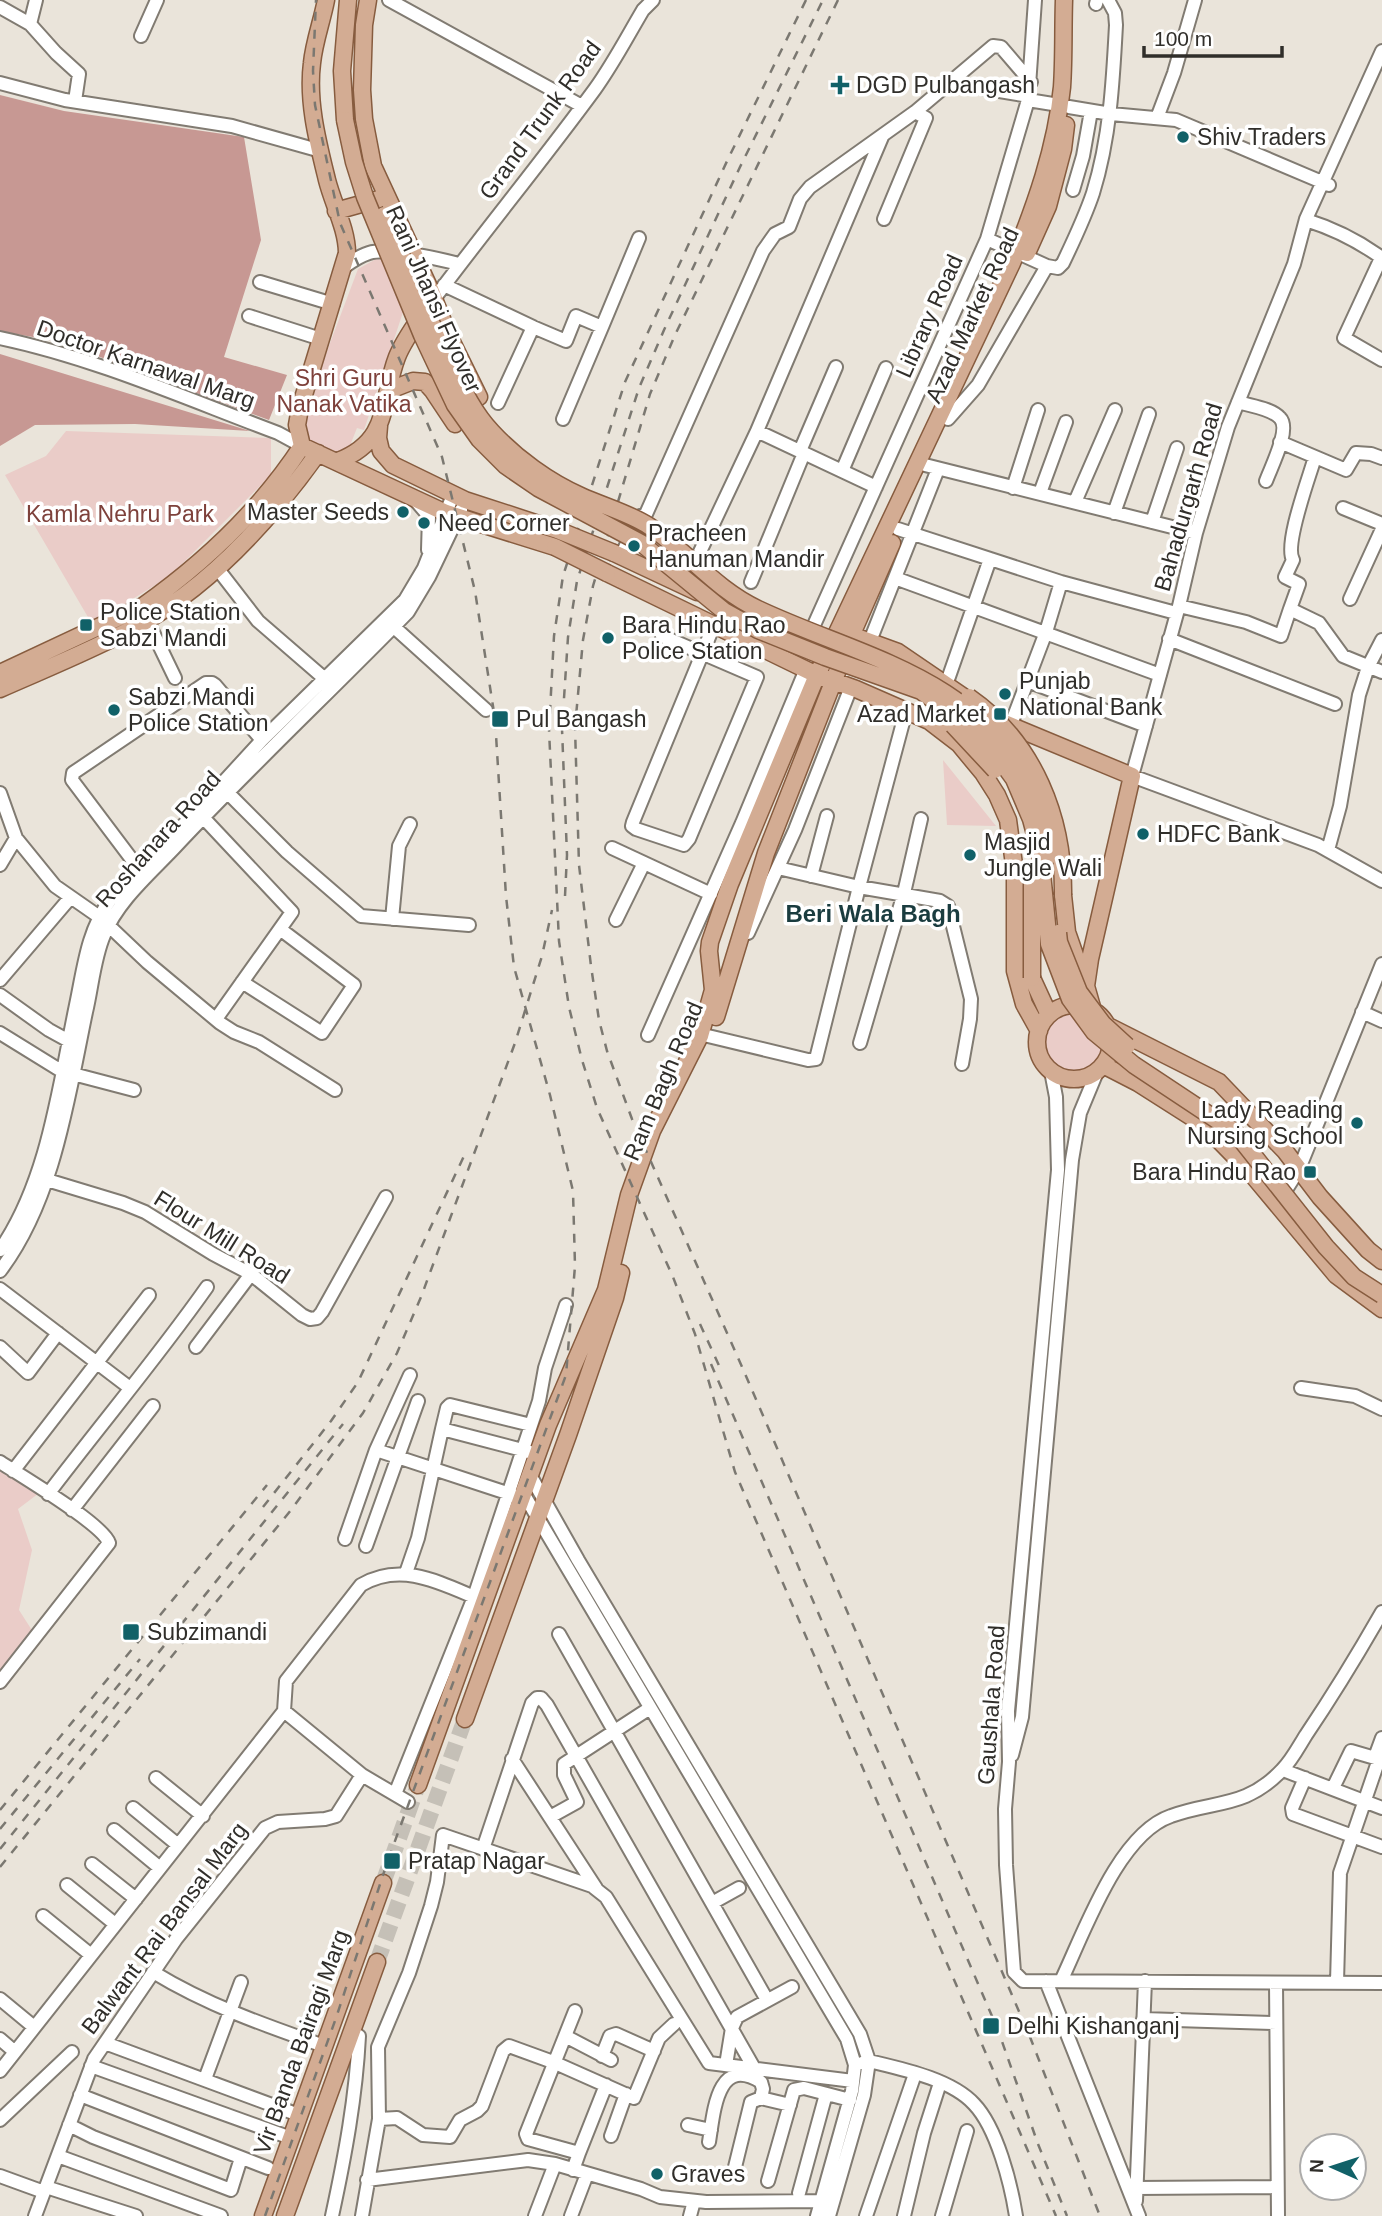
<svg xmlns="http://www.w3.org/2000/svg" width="1382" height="2216" font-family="Arial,sans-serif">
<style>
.green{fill:#eaccc8}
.forest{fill:#c79893}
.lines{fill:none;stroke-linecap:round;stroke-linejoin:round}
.major-tunnel{stroke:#c5c0b7;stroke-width:16;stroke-dasharray:16 8;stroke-linecap:butt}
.minor-casing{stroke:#817b72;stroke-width:16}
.major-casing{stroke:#875c3f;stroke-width:19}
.minor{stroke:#fff;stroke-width:12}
.major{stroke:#d3ac93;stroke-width:16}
.rail{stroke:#7b7871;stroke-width:2.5;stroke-dasharray:9 9;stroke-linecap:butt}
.major-bridge-casing{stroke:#875c3f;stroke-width:19;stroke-linecap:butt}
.major-bridge{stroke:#d3ac93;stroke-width:16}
.poi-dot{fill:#116168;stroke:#fff;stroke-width:2.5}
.labels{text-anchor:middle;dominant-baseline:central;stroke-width:7;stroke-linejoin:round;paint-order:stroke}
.poi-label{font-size:23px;fill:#302e2a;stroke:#fff;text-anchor:start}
.street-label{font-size:23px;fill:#302e2a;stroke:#fff}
.park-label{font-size:23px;fill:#7e413b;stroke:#fff}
.neighbourhood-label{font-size:24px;font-weight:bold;fill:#1a3c3f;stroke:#fff}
</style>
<rect width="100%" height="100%" fill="#eae4da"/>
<!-- green -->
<path class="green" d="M388,257l21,37 -45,136 -7,-2 -6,15 7,4 -17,7 -25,-5 -14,-17 -1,-12 57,-151 20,-11z
M66,431l205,7v37l-101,101 -78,48 -87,-149 41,-19z
M943,760l53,66 -49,-1z
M1074,1010l30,40c-4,10 -9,17 -19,20 -42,17 -61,-55 -11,-60z
M0,1457l47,30 -29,22 14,41 -13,60 16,25 -35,44z"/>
<!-- forest -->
<path class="forest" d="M0,95l64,16 180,26 17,103 -37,117 63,18 -18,45 -209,-78 -60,-11z
M0,354l250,77 -115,-7 -100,1 -35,21z"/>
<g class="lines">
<!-- major-tunnel -->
<path class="major-tunnel" d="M383,1883l35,-98
M377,1962l88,-243"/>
<defs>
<path id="minor" d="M36,0l-6,24 26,29 23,21 -4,27
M389,0l191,105
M1096,4l1,-4
M0,7l30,17
M141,36l16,-36
M1382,51l-76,168 -12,45 -66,163 -32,106 -17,73 -47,170 186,69 64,36
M0,83l65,17 167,26 89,25
M951,83l78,13
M1028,100l31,5
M1069,107l42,7 65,6 153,65
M1157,118l17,-45 21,-73
M1073,190l10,-34 8,-45
M884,219l42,-101 -11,-6
M1306,220c29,9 51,20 76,38
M987,239l60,27 11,2 5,-5c11,-23 22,-46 30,-70 17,-55 20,-111 23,-168l-1,-12 -7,-13
M1381,258l-37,80 38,22
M344,267c8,-6 15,-11 25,-14 19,-6 70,6 90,11
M260,282l73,22
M444,285l89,42 -35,76
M434,299c53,-71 109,-139 161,-210 18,-25 32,-52 48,-79l10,-10
M249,316l72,23
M533,327l33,14 10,-25 26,11 -39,92
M602,327l37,-89
M0,338c95,20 187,61 278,95l24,13
M1238,402c12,4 33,6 42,16 11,11 -9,49 -14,63
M948,419l30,-34 69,-119
M757,431l85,40 44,-103
M1280,442l66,28 10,-17 15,1 11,4
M800,451l36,-84
M925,465l271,68
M842,471l34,16
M1013,488l25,-78
M1040,493l26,-71
M416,501l13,15 -1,34
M1075,502l40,-92
M1343,508l39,16
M1114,513l35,-99
M1152,522l25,-74
M898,529l163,53 115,31
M621,556l19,-40 6,-2 117,-263 12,-17 14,-7 11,-28 10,-12 105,-75 78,-66 8,1 30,35
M698,556l59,-125 125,-294
M217,568l41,53 67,58
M895,578l265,97
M751,582l53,-129
M1350,599l32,-70
M1179,606l67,16 35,14 9,-27 29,14 24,33 39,16
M1290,609l9,-25 -14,-7 8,-17c-9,-16 16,-82 22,-103
M147,620l28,58
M394,627l92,83
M810,634l177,-395 41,-139 7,-100
M662,636l95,41 -68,162 -5,6 -48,-16 -4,-3 1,-4 81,-197
M1169,639l166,65
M870,641l68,-172
M1027,681l119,45
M946,685l44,-126
M1010,727l36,-95 15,-50
M0,793l16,45
M228,793l59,59 74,64 108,9
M198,812l94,100 -76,107
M612,848l99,46
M1328,850l12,-44 19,-111 9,-28 14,-27
M0,865l16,-27 39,48 43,30
M778,868l81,19 81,14 8,5 23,93 -1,20 -8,45
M139,869l-67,-89 1,-7 133,-90h6l3,2 47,55
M811,876l16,-60
M392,919l7,-73 11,-22
M616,920l28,-57
M108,925l39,37 73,61 14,9 25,10 76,48
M748,933l47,-103 56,-143
M0,980l70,-82
M242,982l80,51 32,-48 -74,-56
M0,995l49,35 20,11
M1362,1012l20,9
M0,1033l63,39
M648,1035l94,-212 64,-154
M708,1036l100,24 8,-1 43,-172 47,-176
M860,1043l44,-150 17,-74
M1051,1071l5,26 2,73 -50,541 1,51 -4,47 1,56 8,107 9,9 359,2
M73,1074l61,16
M47,1180l76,23 22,9 68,42 38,20 51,41 8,4 7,-1 5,-6 64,-115
M1279,1201l20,-32 83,-205
M0,1250c48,-69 59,-164 76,-245 8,-38 11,-73 34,-105l87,-89 65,-71 143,-140 19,-32 29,-73
M0,1271c54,-71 68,-173 86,-259 6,-25 8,-54 18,-77 14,-35 48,-63 73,-90 75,-80 155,-155 231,-233l21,-35 32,-67
M0,1289l130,99
M0,1347l28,26 30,-40
M196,1347l55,-73
M1301,1388l54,8 27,13
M376,1450l140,46
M530,1452l-88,-23 5,-21 3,-3 81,20
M0,1462c21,14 103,62 109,81l-109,139
M13,1471l136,-176
M530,1475l48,85 282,474 9,27 -5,34 -35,121
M523,1493l324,546 8,26 -3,26 -35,125
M48,1494c53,-70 109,-136 159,-207
M72,1510l81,-104
M345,1539l31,-89 34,-75
M366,1546l52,-145
M406,1573l12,-35 24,-109
M559,1634l208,366
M284,1711l78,64
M1012,1755l10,-38 50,-557 8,-47 17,-41
M1375,1757l7,-19
M512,1759l84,129
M1283,1770l99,38
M156,1778l47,38
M1305,1778l-13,30 1,6 89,33
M1333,1788l18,-37 31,9
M395,1794l79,-197 65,-196 6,-33 21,-63
M133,1808l45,37
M550,1817l27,-15 -13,-27v-11l86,-56
M114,1830l46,38
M483,1849l49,-146 5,-5h4l6,7 207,363
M92,1864l44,35
M67,1885l48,39
M712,1903l27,-15
M43,1916l48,39
M153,1972c54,33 111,53 171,74
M1046,1981l93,235
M1061,1981c23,-48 57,-147 110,-165 43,-16 74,-7 111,-46 10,-10 17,-24 24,-35 27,-40 52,-81 76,-123
M1337,1982l3,-109 39,-114
M1276,1983l2,233
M0,1999l34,28
M1143,2019l133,4
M565,2036l46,24
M0,2039l15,13
M105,2043l194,72
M602,2056l8,-20 6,-2 38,17
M862,2063l7,-2c33,8 82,18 105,43 23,24 37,80 42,112
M726,2065l6,-37 5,-11 55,-30
M91,2066l200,72
M0,2071l284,-360 2,-30 75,-96c42,-25 83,0 123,16
M205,2079l36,-97
M80,2095l188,73
M379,2119l18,-1 26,17 27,2 10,-17 17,-9 5,-5 21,-55 6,-5 44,16 81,36 25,-60 15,-14
M0,2120l72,-68
M69,2125l24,12 138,53 10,-32
M688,2125l23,5
M611,2136l15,-42
M709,2142c5,-31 8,-87 52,-60l2,7 -2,9
M579,2153l27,-68
M58,2156l163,60
M735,2167l16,-65 10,-4 29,7
M573,2170l6,-17 -51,-14 -2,-5 49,-123
M0,2176l44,16
M367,2180l161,-20 27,4 86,25 19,8 46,5 115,-1
M768,2181l26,-91 10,-2 46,12
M46,2187l90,29
M1136,2188l141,-1
M799,2193l27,-99
M1136,2201l9,-220
M35,2216l59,-157 82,-120 89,-111 13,-6 47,-3 11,-3 26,-41 46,27
M332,2216c13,-60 24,-119 27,-180
M362,2216l17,-97 -1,-72 31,-74 22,-67 6,-24 6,-47 149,51 14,11 103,166 144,18
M535,2216l20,-52
M571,2216l16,-42
M690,2216l4,-15
M866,2216l49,-142
M904,2216l20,-83 16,-50
M942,2216l25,-85"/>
<path id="major" d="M326,0c-4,21 -12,42 -14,63 -5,39 6,80 15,117 6,24 20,49 20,73l-47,155 -3,17 5,21 144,67 109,34
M368,0l-4,25 -2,65 2,29 9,47 57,123 19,47 30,61
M345,120l-3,-49 6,-71
M336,211l43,-12
M1027,253l21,-47 15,-57 3,-24
M390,390l23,-9 12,1 8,9 22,33
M379,426l-1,12 3,13 12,14 72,35 95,31
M338,461c54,-21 42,-60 59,-104 6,-15 16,-29 25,-42
M614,553l83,39
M607,573l210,102 39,14 73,32 30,23 24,29 14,22 11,25 7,52v99l9,33 15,27
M730,608l69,27 12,-1
M843,632l55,20 66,45
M0,673l143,-67c62,-44 117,-96 159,-160
M0,689c45,-20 93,-39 137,-63 74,-40 133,-106 181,-173
M997,720l135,56 -42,183 -4,27 6,21
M1063,895l4,37 17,49
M1032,978l17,37
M1037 1042a37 37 0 1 1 74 0a37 37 0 1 1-74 0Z
M716,1017l50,-164 86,-219 40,-91
M1110,1027l109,55 66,69 35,46 48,53 14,11
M1103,1065l35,18 66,42 46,47 86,103 46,34
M465,1719l103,-284 47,-137 6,-25
M418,1785l130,-360 58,-135 23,-95 23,-64 48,-95 13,-46 -4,-39 1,-9 20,-58 87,-209 195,-412c23,-57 44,-115 50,-176 2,-29 1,-58 2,-87
M263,2216l120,-333
M285,2216l92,-254"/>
</defs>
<!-- minor casing -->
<use href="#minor" class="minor-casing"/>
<!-- major casing -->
<use href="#major" class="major-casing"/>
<!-- minor -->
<use href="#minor" class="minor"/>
<!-- major -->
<use href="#major" class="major"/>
<!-- rail -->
<path class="rail" d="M806,0l-78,159 -103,223 -62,194 -9,60 -5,94 10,211 10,66 13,53 15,48 76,169 22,57 40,138 321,744
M838,0l-163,335 -25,59 -57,192 -10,54 -8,87 4,138 12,101 8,54 8,31 25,68 111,250 287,668 70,179
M565,896l2,-41 -5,-126 6,-92 9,-56 62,-193 25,-58 76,-163 83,-167
M700,1324l22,48
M711,1364l287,666 40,114 29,72
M263,1507l68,-86 27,-39 106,-226
M0,1810l267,-325
M0,1829l140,-170
M0,1849l343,-425
M0,1867l291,-357 72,-97 34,-60 24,-56 94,-254 27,-87 10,-46
M265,2216l71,-198 52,-158 178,-485 9,-109 -2,-75 -23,-96 -36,-128 -8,-71 -11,-177 -20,-128 -33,-134 -102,-234 -25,-118 -2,-34 3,-71"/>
<defs>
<path id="major-bridge" d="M345,120l9,42 11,35 57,138 33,70 24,34 27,27 32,22 103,55 83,68 34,19 67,27 96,34 62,45 31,43 17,40 9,34 9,91 21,55 24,33 40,33 101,67 91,115 28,30 28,18
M384,215c21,49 41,97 65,145 12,25 23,51 43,72 24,26 57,50 89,64 22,10 48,17 68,30 39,26 66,63 109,83 102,48 221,67 273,181 9,21 17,43 20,65
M560,531l54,22
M555,547l52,26
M969,697c65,45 95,121 94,198
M953,725l42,45
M1032,879v99
M1058,933l1,9 20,50 24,32 24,22"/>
</defs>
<!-- major-bridge casing -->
<use href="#major-bridge" class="major-bridge-casing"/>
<!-- major-bridge -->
<use href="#major-bridge" class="major-bridge"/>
</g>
<!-- markers -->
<g class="poi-dot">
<path d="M836.5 74.5h7v7h7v7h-7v7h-7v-7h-7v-7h7z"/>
<circle cx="1183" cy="137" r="7"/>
<circle cx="403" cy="512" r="7"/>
<circle cx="424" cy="523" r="7"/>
<circle cx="634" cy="546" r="7"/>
<rect x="79" y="618" width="14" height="14" rx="3.5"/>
<circle cx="608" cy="638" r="7"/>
<circle cx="1005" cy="694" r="7"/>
<circle cx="114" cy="710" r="7"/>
<rect x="993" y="707" width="14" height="14" rx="3.5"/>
<rect x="491" y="710" width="18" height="18" rx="3.5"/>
<circle cx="1143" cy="834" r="7"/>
<circle cx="970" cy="855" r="7"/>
<circle cx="1357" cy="1123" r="7"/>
<rect x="1303" y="1165" width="14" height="14" rx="3.5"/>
<rect x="122" y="1623" width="18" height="18" rx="3.5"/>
<rect x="383" y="1852" width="18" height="18" rx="3.5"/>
<rect x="982" y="2017" width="18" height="18" rx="3.5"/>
<circle cx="657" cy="2174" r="7"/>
</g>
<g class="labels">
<!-- poi labels -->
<g class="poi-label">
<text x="856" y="85">DGD Pulbangash</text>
<text x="1197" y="137">Shiv Traders</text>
<text x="389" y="512" text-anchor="end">Master Seeds</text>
<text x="438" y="523">Need Corner</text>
<text x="648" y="533">Pracheen<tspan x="648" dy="26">Hanuman Mandir</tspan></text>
<text x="100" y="612">Police Station<tspan x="100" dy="26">Sabzi Mandi</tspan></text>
<text x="622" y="625">Bara Hindu Rao<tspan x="622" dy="26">Police Station</tspan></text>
<text x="1019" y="681">Punjab<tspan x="1019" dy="26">National Bank</tspan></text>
<text x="128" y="697">Sabzi Mandi<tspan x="128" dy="26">Police Station</tspan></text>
<text x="986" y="714" text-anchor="end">Azad Market</text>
<text x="516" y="719">Pul Bangash</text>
<text x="1157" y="834">HDFC Bank</text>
<text x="984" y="842">Masjid<tspan x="984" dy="26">Jungle Wali</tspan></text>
<text x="1343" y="1110" text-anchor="end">Lady Reading<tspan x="1343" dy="26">Nursing School</tspan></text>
<text x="1296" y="1172" text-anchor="end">Bara Hindu Rao</text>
<text x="147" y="1632">Subzimandi</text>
<text x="408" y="1861">Pratap Nagar</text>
<text x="1007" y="2026">Delhi Kishanganj</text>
<text x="671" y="2174">Graves</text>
</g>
<!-- street labels -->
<g class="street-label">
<text transform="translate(540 120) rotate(-54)">Grand Trunk Road</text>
<text transform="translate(434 299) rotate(66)">Rani Jhansi Flyover</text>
<text transform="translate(972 315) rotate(-65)">Azad Market Road</text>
<text transform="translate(929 316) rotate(-66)">Library Road</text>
<text transform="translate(146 364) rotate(19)">Doctor Karnawal Marg</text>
<text transform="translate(1188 497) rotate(-74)">Bahadurgarh Road</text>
<text transform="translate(158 839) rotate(-48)">Roshanara Road</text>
<text transform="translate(663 1081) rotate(-67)">Ram Bagh Road</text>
<text transform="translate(222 1237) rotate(32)">Flour Mill Road</text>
<text transform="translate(991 1705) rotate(-86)">Gaushala Road</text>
<text transform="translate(164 1928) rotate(-53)">Balwant Rai Bansal Marg</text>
<text transform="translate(301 2042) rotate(-70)">Vir Banda Bairagi Marg</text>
</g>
<!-- park labels -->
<g class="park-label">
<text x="344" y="378">Shri Guru<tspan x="344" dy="26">Nanak Vatika</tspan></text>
<text x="120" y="514">Kamla Nehru Park</text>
</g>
<!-- neighbourhood labels -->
<g class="neighbourhood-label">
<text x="873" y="913">Beri Wala Bagh</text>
</g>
</g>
<!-- north arrow -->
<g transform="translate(1333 2167) rotate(273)"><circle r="33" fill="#ffffff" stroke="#acabaa" stroke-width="2"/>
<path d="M0-5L12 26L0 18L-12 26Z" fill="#116168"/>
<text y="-10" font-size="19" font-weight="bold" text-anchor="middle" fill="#302e2a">N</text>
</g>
<!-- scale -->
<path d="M1144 46v10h138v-10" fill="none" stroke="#302e2a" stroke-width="3.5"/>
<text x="1154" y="46" font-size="21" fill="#302e2a" stroke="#ffffff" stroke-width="5" paint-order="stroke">100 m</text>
</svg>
